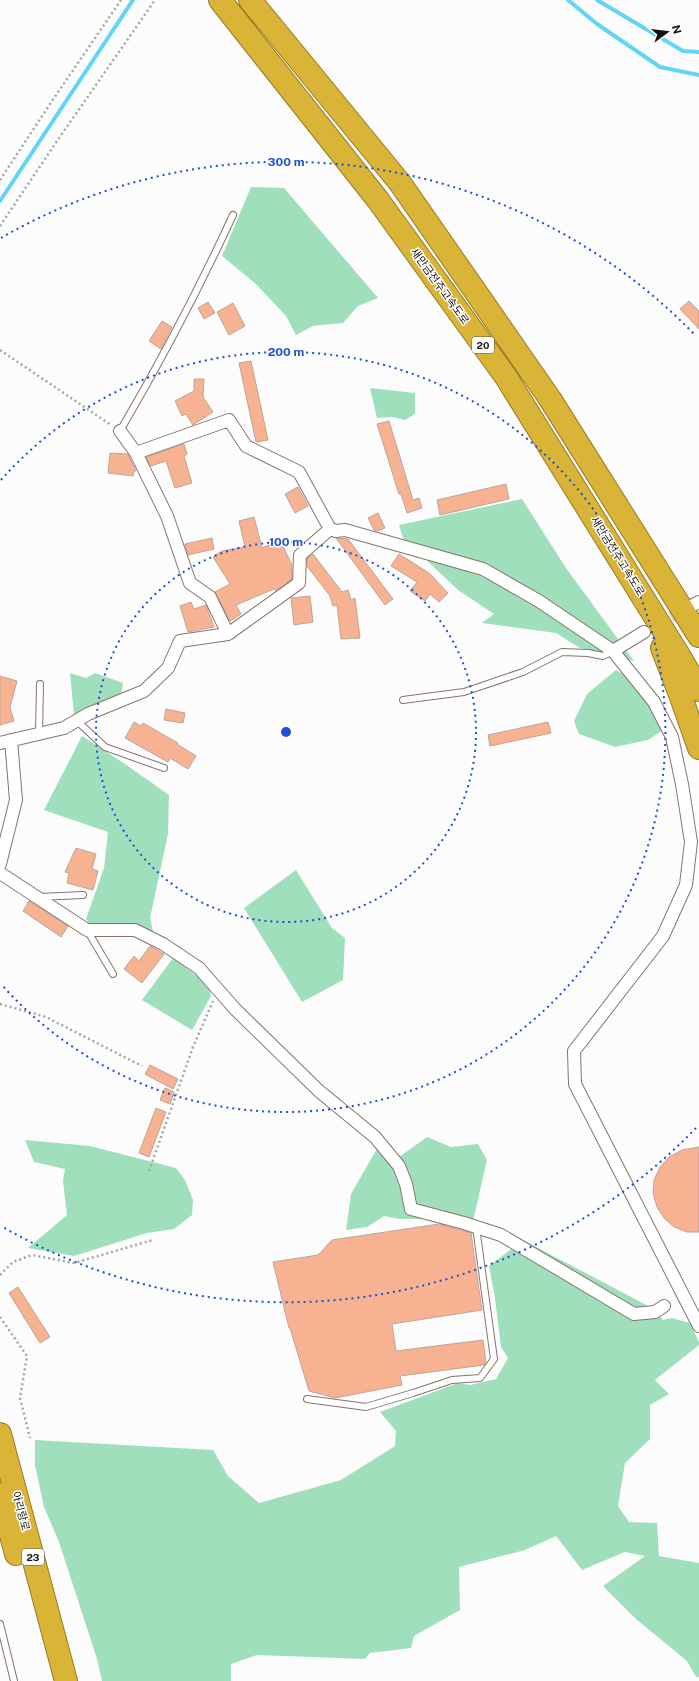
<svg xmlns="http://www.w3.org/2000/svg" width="699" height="1681" font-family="'Public Sans','Noto Sans KR',sans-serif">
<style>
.green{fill:#a0dfbc}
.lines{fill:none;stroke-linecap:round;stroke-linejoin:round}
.stream{stroke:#62d4fa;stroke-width:4}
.building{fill:#f7b391;stroke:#bba59a}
.street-tunnel{stroke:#dad9d8;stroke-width:12;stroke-dasharray:12 6;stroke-linecap:butt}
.lane-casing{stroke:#897369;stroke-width:8}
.street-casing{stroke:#897369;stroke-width:14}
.highway-casing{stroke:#967b28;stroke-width:24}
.path{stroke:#a7a4a3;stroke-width:2.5;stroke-dasharray:2 3;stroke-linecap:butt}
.lane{stroke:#fff;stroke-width:6}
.street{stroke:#fff;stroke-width:12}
.highway{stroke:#d9b436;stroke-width:22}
.ring{fill:none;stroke:#1d4ed8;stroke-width:2;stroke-dasharray:2 4}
.labels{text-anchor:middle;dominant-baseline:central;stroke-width:3;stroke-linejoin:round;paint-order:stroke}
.shield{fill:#fff;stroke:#5e5856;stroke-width:1}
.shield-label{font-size:10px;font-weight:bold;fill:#19110d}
.street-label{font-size:11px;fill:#19110d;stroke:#fff}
.centre{fill:#1d4ed8;stroke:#fff;stroke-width:2}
.ring-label{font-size:12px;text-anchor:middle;font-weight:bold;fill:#1d4ed8;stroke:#fff;stroke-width:3;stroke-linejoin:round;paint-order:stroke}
</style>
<rect width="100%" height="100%" fill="#fcfcfc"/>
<!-- green -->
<path class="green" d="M251,187l33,1 94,110 -20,8 -15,17 -30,3 -17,9 -10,-19 -30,-32 -34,-28z
M370,388l45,5v21l-10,6 -12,-3 -16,1z
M522,499l44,69 68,93 -54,-13 -24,-15 -74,-10 12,-9 -36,-24 -55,-52 -4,-13z
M616,670c21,11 37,39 49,59l-17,11 -33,7 -36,-13 -5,-13 13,-27z
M70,673l16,5 9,-5 28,10 -2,12 -47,20z
M82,736l46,30 41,29 -1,39 -18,84 3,13 -23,-6h-40l-4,-6 18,-51 4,-36 -64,-22z
M296,870l36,58 13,10 -2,42 -41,22 -58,-94z
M173,958l36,27 2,11 -19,34 -50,-30z
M427,1137l24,10 27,-3 9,16 -16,70 -45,-11h-26l-16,-3 -17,11 -21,3 5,-36 27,-47 21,10z
M25,1140l65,6 86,22 9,12 8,20 -1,15 -18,14 -27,4 -73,23 -46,-8 39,-33 -4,-34 2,-12 -31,-7z
M523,1240l129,68 11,12 9,-2 18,5 9,19v3l-44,35 14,14 -19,11v34l-25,24 -7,43 11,16 28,1 2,33 40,7v114h-3l-9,-16 -51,-42 -33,-33 42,-30 -20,-4 -43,18 -26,-34 -31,14 -66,17 1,43 -46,26 -3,12 -41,5 -5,6 -108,-4 -26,9v17h-129l-5,-22 -38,-117 -15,-35 -9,-42v-25l178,10 15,26 31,27 82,-23 54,-34 1,-15 -16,-19 78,-29 12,2 26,-6 12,-21 -7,-11 -6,-49 -6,-32z"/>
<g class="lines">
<!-- stream -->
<path class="stream" d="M568,0l29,24 63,43 39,8
M597,0l86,51 16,1
M0,201l133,-201"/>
</g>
<!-- building -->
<path class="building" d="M689,301l10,10v18l-19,-20z
M208,302l7,11 -11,6 -6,-11z
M233,303l12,23 -16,9 -12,-23z
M162,321l10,6 -11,22 -12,-8z
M251,361l17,79 -12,2 -17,-79z
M194,379h10l-1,18 10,15 -20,13 -7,-11 -4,2 -7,-15 19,-10z
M389,421l24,79 6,-2 3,10 -15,5 -6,-19h-2l-22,-70z
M184,444l3,10 -3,2 8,27 -17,5 -9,-27 -15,5 -5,-9z
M110,453l18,1 8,17h-2l-1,5 -25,-3z
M506,484l3,15 -69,16 -3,-15z
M298,487l10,19 -13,7 -10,-19z
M378,513l7,15 -8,3 -3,-1 -6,-12z
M254,517l8,31 18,-8 12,25v14l-16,12 -2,-2 -38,16 5,9 -11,7 -15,-29 15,-8 -17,-27 9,-6 23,-4 -6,-26z
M212,538l2,11 -26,6 -3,-11z
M336,538l12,1 45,60 -8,6z
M313,554l29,38 6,-2 3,10 4,-2 5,40 -19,1 -4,-34 -4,1 -3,-10 -23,-30v-7z
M399,554l30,19 19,20 -9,9 -9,-8 -5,7 -15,-10 7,-9 -26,-16z
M310,596l3,26 -19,3 -3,-27z
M191,602l3,7 12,-4 8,22 -26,5 -8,-26z
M0,676l17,5 -7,26 4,14 -14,4z
M166,709l19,4 -2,10 -19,-3z
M134,722l7,4 2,-3 35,20 -1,1 19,12 -8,13 -18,-11 -2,4 -43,-24z
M548,722l3,11 -61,13 -2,-11z
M76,848l20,6 -4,15 6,2 -5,19 -26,-7 2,-10 -4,-1z
M29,901l39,25 -7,11 -38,-26z
M150,946l14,8 -22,29 -18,-14 10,-13 5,5z
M150,1065l28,14 -5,10 -28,-15z
M165,1088l9,4 -4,12 -10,-4z
M156,1108l10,4 -17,45 -10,-4z
M699,1147v85h-12l-13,-5 -10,-9 -7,-11 -4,-14 1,-13 6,-13 9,-10 13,-7z
M439,1224l32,9 11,77 -90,14 4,27 87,-11 3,23 -2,2 -84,11 2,9 -67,13 -26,-7 -19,-63h-1l-16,-66 45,-7 14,-15z
M18,1287l32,50 -10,6 -31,-50z"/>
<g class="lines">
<!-- street-tunnel -->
<path class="street-tunnel" d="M655,626l33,-18"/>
<defs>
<path id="lane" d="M120,431c41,-70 79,-142 113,-216
M403,700l61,-8 59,-20 39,-20 26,1 15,3 10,-5
M77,721l28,26 59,21
M39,734l1,-50
M39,897l44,-2
M87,930l26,44
M307,1399l59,8 47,-14 39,-13 28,-2 14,-19 -18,-132
M0,1624l14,57"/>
<path id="street" d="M120,431l16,22 31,63 23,67 20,14 18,37
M136,453l93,-33 17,26 53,26 31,57
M693,605l6,-3
M613,651l41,51 18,35 10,47 9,58 -5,43 -23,51 -89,115 1,33 124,242
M0,743l64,-15 24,-14 56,-23 24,-23 12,-27 48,-7 71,-51 1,-28 30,-26 6,2 9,-1 138,39 56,32 74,50 31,-19
M0,864l16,-64 -5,-60
M0,873l87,57h48l28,14 36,24 36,41 84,82 56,46 24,29 7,18 5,25 53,14 37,12 133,79 21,-2 9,-6"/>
<path id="highway" d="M220,0l158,200 128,177 174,280 19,33
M250,0l150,183 150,216 149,237
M662,648l19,49 18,51
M0,1434l66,247
M0,1494l16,60"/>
</defs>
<!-- lane casing -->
<use href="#lane" class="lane-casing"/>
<!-- street casing -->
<use href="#street" class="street-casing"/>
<!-- highway casing -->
<use href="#highway" class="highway-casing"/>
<!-- path -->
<path class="path" d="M0,180l52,-79 69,-101
M0,226l57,-85 98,-141
M0,350l111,75
M0,1004l46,13 96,49
M149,1171l44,-124 20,-46
M0,1275l13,-13 19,-7 42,8 79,-23
M0,1317l27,39 -7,42 10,40"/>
<!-- lane -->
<use href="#lane" class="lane"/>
<!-- street -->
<use href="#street" class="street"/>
<!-- highway -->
<use href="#highway" class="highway"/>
</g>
<!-- distance rings -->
<g class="ring">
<circle cx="286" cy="732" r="190"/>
<path d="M1 480A380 380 0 1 1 1 984"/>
<path d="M696 1128A570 570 0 0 1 1 1226M1 238A570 570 0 0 1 696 336"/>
</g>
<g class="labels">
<!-- shield labels -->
<g class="shield">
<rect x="472" y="337" width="22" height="16" rx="3"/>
<rect x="22" y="1549" width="22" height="16" rx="3"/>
</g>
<g class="shield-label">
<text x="483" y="345">20</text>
<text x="33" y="1557">23</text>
</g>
<!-- street labels -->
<g class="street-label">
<text transform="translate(440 286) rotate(54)">새만금전주고속도로</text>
<text transform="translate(618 556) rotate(58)">새만금전주고속도로</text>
<text transform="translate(21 1511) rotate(75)">아리랑로</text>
</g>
</g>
<circle cx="286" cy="732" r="6" class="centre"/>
<g class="ring-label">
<text x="286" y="166">300 m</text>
<text x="286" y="356">200 m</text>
<text x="286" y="546">100 m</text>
</g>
<!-- north arrow -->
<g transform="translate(667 32) rotate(75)" stroke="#ffffff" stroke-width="3" paint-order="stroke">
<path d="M0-3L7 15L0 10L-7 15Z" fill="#19110d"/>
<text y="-6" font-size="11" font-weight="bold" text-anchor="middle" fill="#19110d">N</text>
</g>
</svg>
